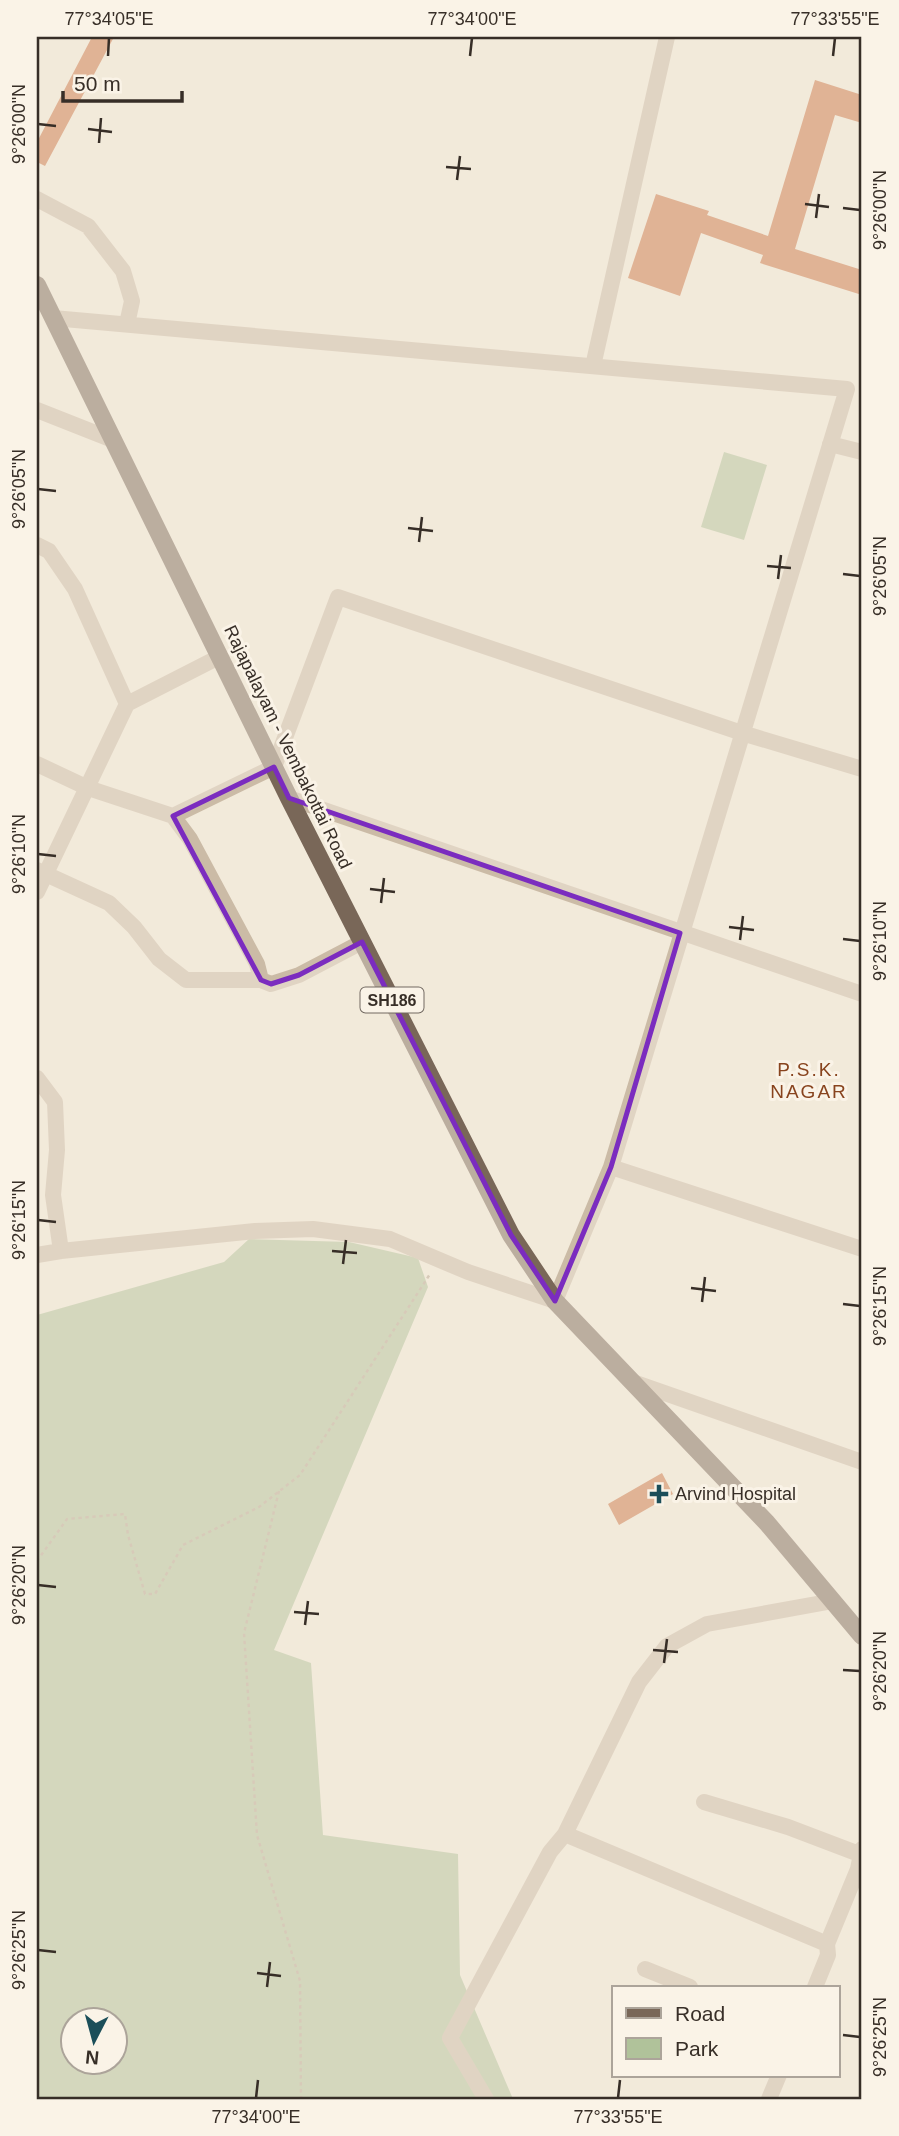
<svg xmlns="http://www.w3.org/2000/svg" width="899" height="2136" font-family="Helvetica,sans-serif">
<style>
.green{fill:#b0c29a;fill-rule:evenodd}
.building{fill:#c97241}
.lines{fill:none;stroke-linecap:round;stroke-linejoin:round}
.path{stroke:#b7a590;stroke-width:2.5;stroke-dasharray:3.5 3.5;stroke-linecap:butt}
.minor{stroke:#cbbba6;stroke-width:16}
.major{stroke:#796758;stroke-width:18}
.marked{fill:none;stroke:#7b2cbf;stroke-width:5;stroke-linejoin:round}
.ticks{fill:none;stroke:#372e27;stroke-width:2.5}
.poi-dot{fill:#1b4e59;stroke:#faf3e7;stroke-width:2.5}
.labels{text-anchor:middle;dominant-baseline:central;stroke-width:6;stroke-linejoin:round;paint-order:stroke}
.shield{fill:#faf3e7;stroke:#726961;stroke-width:2}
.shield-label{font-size:16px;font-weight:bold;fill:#372e27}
.street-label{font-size:18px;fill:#372e27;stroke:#faf3e7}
.poi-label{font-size:18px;fill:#372e27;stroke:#faf3e7;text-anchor:start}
.neighbourhood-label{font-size:19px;letter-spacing:2px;fill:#88441e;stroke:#faf3e7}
.neatline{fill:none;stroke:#372e27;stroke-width:2.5}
.ticks-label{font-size:18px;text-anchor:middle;fill:#372e27}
</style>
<rect width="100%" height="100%" fill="#f2eada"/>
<!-- green -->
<path class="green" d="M724,452l43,13 -23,75 -43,-13z
M249,1239l100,3 69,16 10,29 -154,363 37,13 12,172 135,19 2,121 53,124h-476v-784l187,-53zM74,2021h42v41h-42z"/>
<!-- building -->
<path class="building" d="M92,37h22l-69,129 -8,-4v-20z
M815,80l47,15v28l-27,-8 -40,134 67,21v25l-102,-32 3,-8 -62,-22 -21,63 -52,-18 28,-84 53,17 -2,4 61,21z
M662,1473l11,21 -54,31 -11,-21z"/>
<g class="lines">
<!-- path -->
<path class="path" d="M279,1491l-35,142 13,202 43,146 1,118
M37,1561l30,-42 58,-5 3,21 17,59h10l28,-49 76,-38 41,-32 130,-201"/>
<!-- minor -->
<path class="minor" d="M37,199l51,27 35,45 9,30 -5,23
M53,318l794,71 -236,778 251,82
M593,366l74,-329
M37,410l76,30
M830,444l32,8
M37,545l12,6 26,38 52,115
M37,764l51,24 85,28 17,23 67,125 4,16
M289,798l573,196
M173,816l101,-49 64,-170 404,136 120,36
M37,870l72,33 25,24 25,32 27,21h75l10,4 28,-9 63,-33
M37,892l90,-188 92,-47
M37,1078l18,24 2,48 -4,45 8,56 194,-20 58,-2 77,10 78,33 87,29 56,-134
M37,1255l24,-4
M633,1382l229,80
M704,1802l84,25 71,27
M565,1834l262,110
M645,1969l45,18
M815,1987l13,-32 -1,-11 31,-75 4,-20
M486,2099l-36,-61 100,-186 15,-18 74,-152 28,-36 40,-22 126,-23
M769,2099l10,-24"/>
<!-- major -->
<path class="major" d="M37,285l252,513 222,437 44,66 212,222 95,113"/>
</g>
<!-- marked area -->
<path d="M0 0H899V2136H0ZM274,767l15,31 391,135 -69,234 -56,134 -44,-66 -149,-293 -63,33 -28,9 -10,-4 -88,-164z" fill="#f2eada" fill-opacity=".55" fill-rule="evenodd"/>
<path class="marked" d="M274,767l15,31 391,135 -69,234 -56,134 -44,-66 -149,-293 -63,33 -28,9 -10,-4 -88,-164z"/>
<!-- ticks -->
<path class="ticks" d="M108,56l1,-18M470,56l2,-18M833,56l2,-18M38,124l18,2M88,129l24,3M99,143l2,-25M446,167l25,2M457,180l3,-24M805,204l24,3M843,208l17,2M816,218l3,-24M38,489l18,2M408,528l25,3M419,542l3,-25M767,566l24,2M843,574l17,2M778,579l3,-24M38,854l18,2M370,889l25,3M381,903l3,-25M729,927l25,3M843,939l17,2M740,940l3,-24M38,1220l18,2M332,1251l25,2M343,1264l3,-24M691,1288l25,3M702,1302l3,-25M843,1304l17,2M38,1585l18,2M294,1612l25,2M305,1625l3,-24M653,1650l25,2M664,1663l3,-24M843,1670l17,1M38,1950l18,2M257,1973l24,3M267,1987l3,-25M843,2035l17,2M256,2098l2,-18M618,2098l2,-18"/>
<!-- markers -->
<path class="poi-dot" d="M655.5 1483.5h7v7h7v7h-7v7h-7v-7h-7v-7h7z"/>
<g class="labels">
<!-- shield labels -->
<rect class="shield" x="360.5" y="987.5" width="63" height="25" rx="5"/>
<g class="shield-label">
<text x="392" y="1000">SH186</text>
</g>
<!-- street labels -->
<g class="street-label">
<text transform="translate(288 747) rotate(64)">Rajapalayam - Vembakottai Road</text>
</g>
<!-- poi labels -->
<g class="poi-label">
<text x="675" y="1494">Arvind Hospital</text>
</g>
<!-- neighbourhood labels -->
<g class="neighbourhood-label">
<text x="809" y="1069">P.S.K.<tspan x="809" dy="22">NAGAR</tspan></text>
</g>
</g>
<!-- border -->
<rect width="899" height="2136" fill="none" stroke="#faf3e7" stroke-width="77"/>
<!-- legend -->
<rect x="612" y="1986" width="228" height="91" fill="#faf3e7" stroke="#aca49a" stroke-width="2"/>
<rect x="626" y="2008" width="35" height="10" fill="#796758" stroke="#aca49a" stroke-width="2"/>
<text x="675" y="2021" font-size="21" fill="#372e27">Road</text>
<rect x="626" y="2038" width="35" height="21" fill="#b0c29a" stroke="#aca49a" stroke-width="2"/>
<text x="675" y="2056" font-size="21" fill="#372e27">Park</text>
<!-- north arrow -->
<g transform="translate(94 2041) rotate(186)"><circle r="33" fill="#faf3e7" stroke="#aca49a" stroke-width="2"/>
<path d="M0-5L12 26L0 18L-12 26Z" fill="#1b4e59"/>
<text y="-10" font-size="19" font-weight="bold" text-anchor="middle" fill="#372e27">N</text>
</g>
<!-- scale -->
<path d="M63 91v10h119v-10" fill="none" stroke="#372e27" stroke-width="3.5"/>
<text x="74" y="91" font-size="21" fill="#372e27" stroke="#faf3e7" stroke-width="5" paint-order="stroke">50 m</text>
<rect x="38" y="38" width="822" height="2060" class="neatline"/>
<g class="ticks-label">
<text x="109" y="25">77°34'05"E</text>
<text x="472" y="25">77°34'00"E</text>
<text x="835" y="25">77°33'55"E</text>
<text transform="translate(19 124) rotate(-90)" y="6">9°26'00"N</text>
<text transform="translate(880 210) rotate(-90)" y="6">9°26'00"N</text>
<text transform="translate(19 489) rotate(-90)" y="6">9°26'05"N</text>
<text transform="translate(880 576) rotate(-90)" y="6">9°26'05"N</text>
<text transform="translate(19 854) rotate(-90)" y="6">9°26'10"N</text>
<text transform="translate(880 941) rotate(-90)" y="6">9°26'10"N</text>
<text transform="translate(19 1220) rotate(-90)" y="6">9°26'15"N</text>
<text transform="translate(880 1306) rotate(-90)" y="6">9°26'15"N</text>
<text transform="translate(19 1585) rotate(-90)" y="6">9°26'20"N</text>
<text transform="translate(880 1671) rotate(-90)" y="6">9°26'20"N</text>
<text transform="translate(19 1950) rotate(-90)" y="6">9°26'25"N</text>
<text transform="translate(880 2037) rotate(-90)" y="6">9°26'25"N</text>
<text x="256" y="2123">77°34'00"E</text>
<text x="618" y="2123">77°33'55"E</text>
</g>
</svg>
